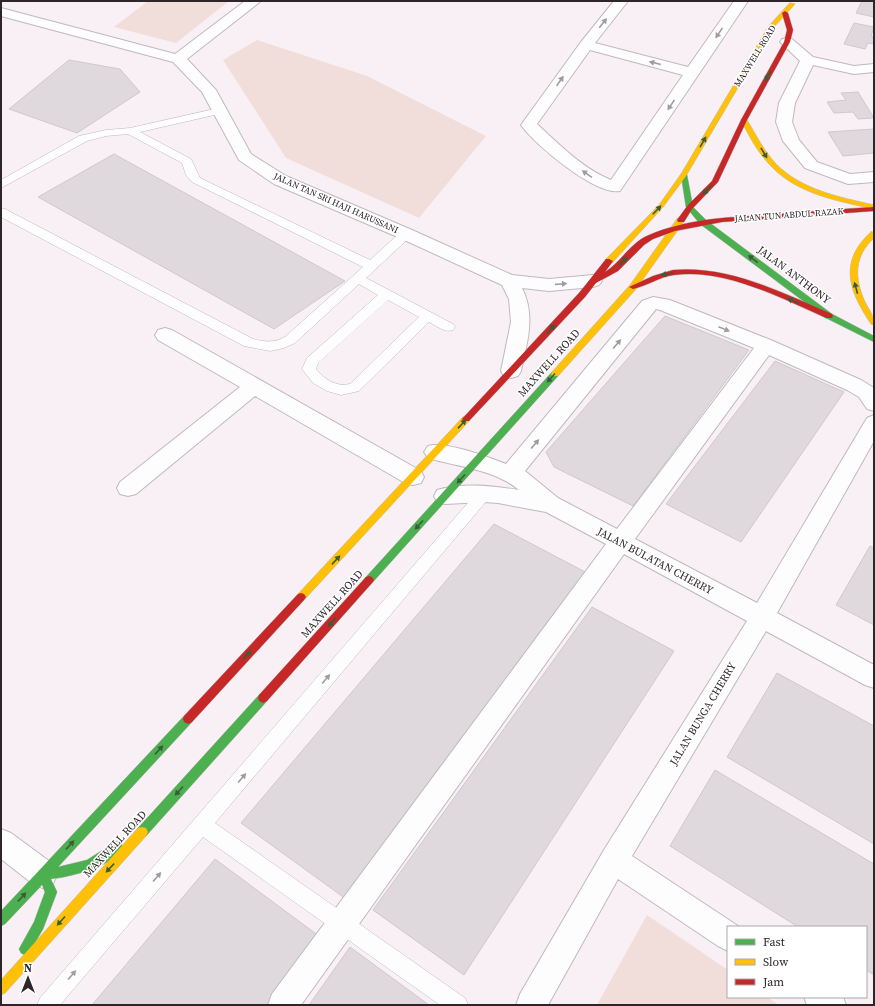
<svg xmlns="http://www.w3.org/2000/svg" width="875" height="1006" font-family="'Source Serif 4',serif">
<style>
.green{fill:#f1dedb}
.building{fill:#dfd9dd;stroke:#cfc8ce}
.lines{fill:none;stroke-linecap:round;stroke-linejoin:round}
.lane-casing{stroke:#c0b8bd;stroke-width:1}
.street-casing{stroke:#c0b8bd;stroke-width:2}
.fast-casing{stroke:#c0b8bd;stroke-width:1}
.slow-casing{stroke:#c0b8bd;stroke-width:1}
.jam-casing{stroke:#c0b8bd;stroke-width:1}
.lane{fill:#fefdfe;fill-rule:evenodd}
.street{fill:#fefdfe;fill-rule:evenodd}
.fast{fill:#4caf50;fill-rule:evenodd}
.slow{fill:#ffc107;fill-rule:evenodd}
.jam{fill:#c62828;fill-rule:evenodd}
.oneway{fill:#a09c9e}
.oneway2{fill:#3a5c39}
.labels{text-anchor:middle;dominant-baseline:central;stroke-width:3;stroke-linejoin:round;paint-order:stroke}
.far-street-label{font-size:9px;fill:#2e2529;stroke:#fff}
.street-label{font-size:11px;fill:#2e2529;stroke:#fff}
</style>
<rect width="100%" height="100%" fill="#f8f0f5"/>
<!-- green -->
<path class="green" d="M148,1h81l-53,42 -62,-16z
M257,40l110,36 119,60 -67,82 -133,-60 -63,-98z
M647,915l81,55v27h39l12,8h-182z"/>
<!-- building -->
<path class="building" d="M862,1h12v16l-18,-4z
M854,23l20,4 -3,9 3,1v7l-6,-1 -3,6 -21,-5z
M69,60l51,9 20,23 -63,41 -68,-24z
M858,92l16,26 -16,1 -5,-7 -19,1 -7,-11 19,-2 -5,-7z
M874,129v24l-31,3 -15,-24z
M114,154l231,127 -71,48 -236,-132z
M665,316l84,34 -116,156 -79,-39 -8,-15z
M775,361l69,31 -103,150 -75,-38z
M494,524l95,50 -243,325 -105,-76z
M870,546l4,2v77l-38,-20z
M592,607l82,44 -210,324 -91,-65z
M777,673l97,53v118l-147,-87z
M715,770l159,94v111l-8,-5v-43h-68l-128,-81z
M215,859l104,77 -52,69h-175z
M350,947l79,58h-120z"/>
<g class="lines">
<defs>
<path id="lane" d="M219,108l4,1 1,2 -1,2 -83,19 51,27 9,19 170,82 32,-29h8l2,3 -2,3 -44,41 87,46 2,3 -2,3c-9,3 -16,-4 -24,-8l-70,69 -18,4 -14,-4 -14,-8 -11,-14 5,-11 71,-63 -19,-11 -64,59 -11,5 -14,3 -26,-5 -243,-129v-9l4,1 248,130c12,3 21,4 32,-2l78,-70 -171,-85 -6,-7 -4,-12 -54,-29 -22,2 -19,5 -86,47v-8l78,-44 27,-6 24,-2zM388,300l31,17 -69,67c-14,3 -25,-4 -34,-15l2,-6z
M484,488l5,2 2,4 -2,4 -274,325 250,175 3,7h-28l-237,-168 -143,168h-23l3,-7 439,-508z"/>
<path id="street" d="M245,1h16l-74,58 29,31 35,64 35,22 126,54 100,45 37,4 44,-4 6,2 3,4 -3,4 -6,2 -44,4 -27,-3c14,28 5,54 -1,83l-3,5 -7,2 -7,-2 -3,-5 10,-49 -2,-23 -7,-14 -102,-47 -126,-54 -35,-24 -37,-68 -29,-30 -172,-46v-8l174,46z
M614,1h14l-33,42 93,24 46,-66h14l-128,190c-24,5 -86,-47 -99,-66l60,-83zM590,50l93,25 -72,105c-29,-12 -51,-35 -74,-56z
M787,38l5,1 21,18 41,9 20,-2v8l-20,2 -41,-9 -18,38 -3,19 7,18 18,22 33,12 24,-2v10l-26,2 -43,-16 -22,-27 -7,-19 3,-19 21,-42 -20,-19 2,-3z
M653,297l17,3 103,41 88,39 13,8v23l-7,-2 -8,-12 -12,-7 -78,-35 -134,184 122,64 110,-185 7,-3v26l-97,172 97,52v23l-9,-3 -99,-54 -134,225 106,70 1,1h-11v24l-10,-5 -100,-67 -70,126h-32l4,-11 84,-144 143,-229 -123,-67 -323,451h-33l4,-11 334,-450 -60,-32 -48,-9 -14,-1 -39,2 -8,-2 -3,-6 3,-6c26,-8 56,-4 82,0 -25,-21 -61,-23 -91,-32l-4,-6 4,-6c18,-5 60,11 78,18l136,-163zM656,309l4,1 94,38 -137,181 -59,-31 -33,-27z
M165,328l7,2 249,141 3,6 -3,6 -8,2 -8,-2 -150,-87 -119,98 -8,2 -8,-2 -3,-6 3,-6 120,-95 -82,-47 -3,-5 3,-5z
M1,829l10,4 42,31 4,10 -4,10 -10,4 -10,-4 -32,-25z
M804,997h39l3,8h-39z"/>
<path id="fast" d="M684,173l3,2 6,32 13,13 126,94 42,22v6l-48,-24 -126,-94 -14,-17 -5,-32z
M555,371l3,1 1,2 -1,2 -186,207 -3,1 -3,-1 -2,-3 2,-3 186,-205z
M263,693l4,2 1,3 -1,3 -121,135 -4,1 -4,-1 -2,-4 2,-4 121,-133z
M188,714l4,2 1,3 -1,3 -134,145 29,-7 30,-19 4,2 2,4c-8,19 -53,30 -72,32l6,13 -14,37 -14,24 -4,2 -4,-2 -2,-4 15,-27 11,-30 -3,-7 -37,39 -4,2v-15l183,-195z"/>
<path id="slow" d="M790,3l5,1 -22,24 -87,148 -23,31 -51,56h-6v-4l53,-54 22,-31 87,-147z
M744,118l3,2c9,15 17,31 29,44 26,26 63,33 98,41v4c-36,-8 -77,-15 -103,-43 -13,-13 -22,-30 -30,-46z
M678,218h3l4,2 -49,69 -78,87h-6l-1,-2 1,-2 78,-87z
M871,232h3v6c-20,18 -20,40 -9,64 4,8 9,13 9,23l-3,-1c-22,-33 -33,-62 0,-92z
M466,416l4,3 -1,2 -165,179 -3,1 -3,-1 -2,-3 2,-3 165,-177z
M142,827l4,1 2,4 -2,4 -141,157 -4,2v-15l137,-152z"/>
<path id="jam" d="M785,11l3,2 5,17 -3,12 -43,78 -29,62 -26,27 -8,13h-6l-1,-2 11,-15 24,-24 29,-61 43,-78 3,-12 -5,-17z
M874,207v4l-152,11 -47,9 -22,8 -9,6 -26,26 -22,12 -11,14 -116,124h-6l-1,-2 117,-126 27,-34h3l4,2 -8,11c16,-10 26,-30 44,-37 37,-16 79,-18 119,-20 35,-3 71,-6 106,-8z
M673,270c56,-5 110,23 159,44l1,2 -1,2h-6c-45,-20 -102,-50 -152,-43 -15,2 -27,11 -41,14l-4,-2 24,-11z
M369,576l3,1 2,3 -2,3 -105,118 -4,2 -4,-2 -1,-3 1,-3 107,-118z
M301,593l3,1 2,3 -2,3 -112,122 -4,2 -4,-2 -1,-3 1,-3 114,-122z"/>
</defs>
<!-- lane casing -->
<use href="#lane" class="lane-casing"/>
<!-- street casing -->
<use href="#street" class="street-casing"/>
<!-- fast casing -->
<use href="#fast" class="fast-casing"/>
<!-- slow casing -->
<use href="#slow" class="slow-casing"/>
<!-- jam casing -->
<use href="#jam" class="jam-casing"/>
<!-- lane -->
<use href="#lane" class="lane"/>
<!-- street -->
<use href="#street" class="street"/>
<!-- fast -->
<use href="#fast" class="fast"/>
<!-- slow -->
<use href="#slow" class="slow"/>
<!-- jam -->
<use href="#jam" class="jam"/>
</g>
<!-- one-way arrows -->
<defs><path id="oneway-solid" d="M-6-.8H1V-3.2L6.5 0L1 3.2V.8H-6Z"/></defs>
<g class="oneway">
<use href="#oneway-solid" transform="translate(603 23) rotate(-51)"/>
<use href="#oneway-solid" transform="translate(719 33) rotate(124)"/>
<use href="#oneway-solid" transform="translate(655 63) rotate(-166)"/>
<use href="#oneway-solid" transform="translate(560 81) rotate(-55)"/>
<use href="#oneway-solid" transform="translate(671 105) rotate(124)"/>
<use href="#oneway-solid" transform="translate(587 174) rotate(-145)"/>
<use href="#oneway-solid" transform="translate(561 284) rotate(-4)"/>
<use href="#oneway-solid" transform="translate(724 329) rotate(22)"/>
<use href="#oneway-solid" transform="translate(617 344) rotate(-50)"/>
<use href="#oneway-solid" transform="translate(535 444) rotate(-50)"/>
<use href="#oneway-solid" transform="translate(326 679) rotate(-50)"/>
<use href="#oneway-solid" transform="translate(242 778) rotate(-50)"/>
<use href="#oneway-solid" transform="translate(157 877) rotate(-49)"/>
<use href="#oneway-solid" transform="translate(72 975) rotate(-49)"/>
</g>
<g class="oneway2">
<use href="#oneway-solid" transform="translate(768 76) rotate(119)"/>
<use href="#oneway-solid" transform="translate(703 142) rotate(-60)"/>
<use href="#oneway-solid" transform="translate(764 153) rotate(59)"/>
<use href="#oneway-solid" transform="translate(707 190) rotate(133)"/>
<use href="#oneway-solid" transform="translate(657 210) rotate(-46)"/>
<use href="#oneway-solid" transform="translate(753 259) rotate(-143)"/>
<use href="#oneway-solid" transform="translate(623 261) rotate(-44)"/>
<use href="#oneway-solid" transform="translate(667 274) rotate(171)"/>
<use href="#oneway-solid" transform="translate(856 288) rotate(-105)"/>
<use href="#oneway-solid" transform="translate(793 301) rotate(-158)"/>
<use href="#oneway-solid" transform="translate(551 329) rotate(-47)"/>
<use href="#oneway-solid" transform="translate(551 378) rotate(132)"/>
<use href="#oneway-solid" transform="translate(462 424) rotate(-47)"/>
<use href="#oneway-solid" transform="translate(461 479) rotate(132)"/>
<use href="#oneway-solid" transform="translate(419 525) rotate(132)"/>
<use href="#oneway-solid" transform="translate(336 560) rotate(-47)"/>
<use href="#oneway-solid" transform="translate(332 622) rotate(132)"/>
<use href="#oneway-solid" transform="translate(247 655) rotate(-47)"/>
<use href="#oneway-solid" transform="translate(159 750) rotate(-47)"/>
<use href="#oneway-solid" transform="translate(179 791) rotate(132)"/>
<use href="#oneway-solid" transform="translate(70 845) rotate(-47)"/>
<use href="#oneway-solid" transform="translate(110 868) rotate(133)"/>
<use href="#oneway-solid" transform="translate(22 897) rotate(-47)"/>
<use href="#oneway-solid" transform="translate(61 921) rotate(132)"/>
</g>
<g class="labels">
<!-- far-street labels -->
<g class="far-street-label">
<text transform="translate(755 56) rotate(-58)">MAXWELL ROAD</text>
<text transform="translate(336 203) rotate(24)">JALAN TAN SRI HAJI HARUSSANI</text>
<text transform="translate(789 215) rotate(-4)">JALAN TUN ABDUL RAZAK</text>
</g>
<!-- street labels -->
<g class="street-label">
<text transform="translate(794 275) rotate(37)">JALAN ANTHONY</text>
<text transform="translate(549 363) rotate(-48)">MAXWELL ROAD</text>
<text transform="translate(655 561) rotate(28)">JALAN BULATAN CHERRY</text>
<text transform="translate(332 604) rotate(-48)">MAXWELL ROAD</text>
<text transform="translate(703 714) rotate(-59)">JALAN BUNGA CHERRY</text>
<text transform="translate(115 844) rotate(-47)">MAXWELL ROAD</text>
</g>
</g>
<!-- border -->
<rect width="875" height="1006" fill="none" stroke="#2e2529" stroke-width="4"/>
<!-- legend -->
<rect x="727" y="926" width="140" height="72" fill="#ffffff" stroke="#aba8a9"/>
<rect x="735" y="939" width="20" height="6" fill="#4caf50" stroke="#aba8a9"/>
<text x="763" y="946" font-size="12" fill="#2e2529">Fast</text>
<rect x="735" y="959" width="20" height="6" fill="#ffc107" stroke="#aba8a9"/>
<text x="763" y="966" font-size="12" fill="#2e2529">Slow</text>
<rect x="735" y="979" width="20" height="6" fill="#c62828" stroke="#aba8a9"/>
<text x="763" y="986" font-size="12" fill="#2e2529">Jam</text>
<!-- north arrow -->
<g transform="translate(28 978)" stroke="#ffffff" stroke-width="3" paint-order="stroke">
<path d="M0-3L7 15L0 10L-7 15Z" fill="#2e2529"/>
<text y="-6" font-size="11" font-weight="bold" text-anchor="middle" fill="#2e2529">N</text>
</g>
</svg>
